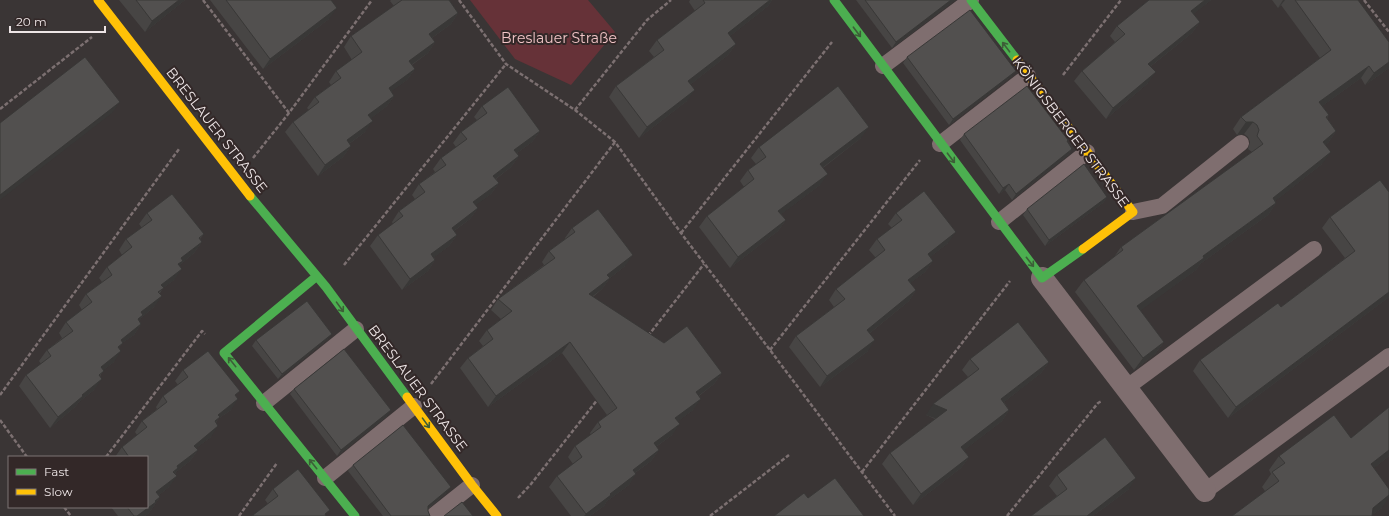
<svg xmlns="http://www.w3.org/2000/svg" width="1389" height="516" font-family="Montserrat,sans-serif">
<style>
.green{fill:#663238}
.lines{fill:none;stroke-linecap:round;stroke-linejoin:round}
.path{stroke:#7c7071;stroke-width:2.5;stroke-dasharray:4 2;stroke-linecap:butt}
.lane{stroke:#7f6e6f;stroke-width:16}
.street{stroke:#7f6e6f;stroke-width:22}
.fast{stroke:#4caf50;stroke-width:9}
.slow{stroke:#ffc107;stroke-width:9}
.wall{fill:#474544}
.shaded-wall{fill:#393837}
.building{fill:#52504f;stroke:#393837}
.oneway{stroke:#3d5e38}
.labels{text-anchor:middle;dominant-baseline:central;stroke-width:4;stroke-linejoin:round;paint-order:stroke}
.park-label{font-size:14px;fill:#f1c4c6;stroke:#332828}
.street-label{font-size:14px;fill:#ede5e6;stroke:#332828}
</style>
<rect width="100%" height="100%" fill="#3a3535"/>
<!-- green -->
<path class="green" d="M470,0h118l27,32 -44,53 -56,-26z"/>
<g class="lines">
<!-- path -->
<path class="path" d="M203,0l86,113
M459,0l47,64 69,46 40,32 66,91 89,117 125,166
M1364,0l25,32
M1063,75l58,-75
M0,109l92,-72
M575,110l72,-90 24,-20
M253,158l36,-45 83,-113
M681,233l151,-191
M344,265l162,-201
M648,336l56,-72
M770,350l150,-190
M431,384l184,-242
M0,395l179,-246
M0,420l27,37
M106,457l96,-126 3,3
M862,472l148,-191
M518,498l13,-14 67,-85
M64,507l7,9
M239,516l38,-53
M710,516l79,-61
M1007,516l91,-113 4,-2"/>
<!-- lane -->
<path class="lane" d="M883,66l88,-66
M940,144l88,-68
M1133,212l29,-6 79,-63
M999,222l88,-70
M1126,388l188,-139
M264,403l92,-74
M325,478l89,-72
M1205,491l184,-135
M433,516l39,-31"/>
<!-- street -->
<path class="street" d="M1042,278l163,213"/>
<!-- fast -->
<path class="fast" d="M834,0l208,278 41,-29
M971,0l46,60
M250,196l76,91 81,110
M317,276l-93,77 131,163"/>
<!-- slow -->
<path class="slow" d="M98,0l152,196
M1017,60l116,152 -50,37
M407,397l65,88 25,31"/>
</g>
<!-- wall -->
<path class="wall" d="M119,0h66l-40,32z
M210,0h121l-2,19 -66,50z
M391,0h58l9,13 -7,11 -19,14 3,4 -7,11 -16,12 3,4 -8,11 -16,11 3,5 -7,10 -16,12 -6,14 -16,12 2,2 -8,11 -25,19 -33,-44 8,-10 16,-12 -2,-2 8,-11 16,-12 -2,-3 7,-11 16,-11 -8,-13 7,-11 43,-30 -4,-5z
M690,0h82l-4,6 -38,30 6,8 -8,11 -37,29 -4,17 -48,37 -30,-41 7,-11 38,-29 -5,-6 8,-11 38,-29 -6,-9z
M856,0h99l-63,48z
M1149,0h62l-18,14 7,8 -8,11 -42,34 -2,16 -42,36 -32,-38 8,-10 33,-29 -5,-6 7,-10z
M1272,0h86l31,42v26l-24,17 -4,-7 -39,28 7,9 -2,3 9,13 -8,12 -3,2 -3,19 -47,37 1,2 -8,12 -68,49 -4,6 -56,40 24,32 -9,12 -21,16 -59,-78 9,-12 30,-23 7,-10 131,-95 -4,-3 2,-7 -2,-5 -4,-3 -7,1 -4,-6 8,-12 79,-59 -39,-53 -3,3z
M907,57l105,19 -63,49 -46,-62z
M482,106l58,25 -8,11 -15,11 2,3 -8,11 -15,12 3,4 -8,11 -16,11 3,3 -8,11 -16,12 3,4 -8,11 -15,11 1,3 -7,11 -26,19 -32,-44 8,-11 15,-11 -1,-2 7,-11 16,-12 -3,-4 7,-11 16,-12 -2,-3 8,-11 15,-11 -3,-4 8,-11 16,-12 -3,-3z
M964,134l104,6 -1,1 5,8 -4,6 -56,45 -7,-10 -6,4 -39,-54z
M861,138l-38,30 -3,17 -39,29 5,6 -8,11 -48,37 -31,-41 8,-11 37,-29 -4,-6 8,-11 8,-6 -5,-6 8,-11z
M1389,192v105l-161,121 -35,-47 7,-11 81,-53 64,-49 -23,-30 8,-11z
M1107,197l-4,6 -58,43 -22,-31 4,-6z
M147,213l57,21 -4,5 2,3 -8,11 -12,10 -3,3 -5,14 -11,8 -3,5 -6,14 -12,10 -3,4 2,3 -7,11 -12,8 -3,5 -5,14 -11,8 -9,20 -15,12 -4,5 -25,21 -31,-42 7,-11 15,-11 -2,-3 8,-11 15,-12 -3,-5 7,-11 16,-12 -3,-5 7,-11 16,-12 -3,-4 8,-11 15,-12 -3,-5 7,-11 16,-11 -3,-4z
M896,213l52,30 -18,14 3,4 -8,11 -15,11 6,7 -7,11 -39,32 -2,18 -48,36 -31,-40 7,-11 38,-29 -5,-7 7,-11 40,-31 -7,-8 8,-11 15,-11 -4,-4z
M572,228l53,38 -15,12 -8,11 -9,8 71,46 58,30 -8,11 -15,12 -6,14 -15,11 -6,14 -16,12 3,3 -8,11 -16,12 -6,12 -22,16 -3,5 -14,10h-19l-22,-29 8,-11 16,-12 -5,-7 7,-11 16,-11 -1,-2 8,-11 9,-7 -45,-62 -74,54 -28,-39 8,-10 15,-12 -4,-5 8,-11 14,-11 -10,-9 7,-11 46,-34 -2,-3 7,-11 16,-12v-1z
M328,339l-50,40 -26,-33 4,-6z
M970,359l79,3 -8,11 -37,29 5,8 -7,11 -38,29 5,7 -8,11 -48,37 -31,-41 8,-11 45,-34 -9,-4 42,-38 -6,-7z
M183,370l53,26 -5,14 -13,9 -2,4 -5,14 -15,11 2,2 -8,11 -14,11 -7,15 -10,8 1,2 -11,16 -4,3h-27l-7,-9h36v-50h-32l7,-10 15,-12 -2,-3 7,-11 15,-12 -1,-2 7,-11 15,-11 -3,-4z
M294,389l93,27 -50,40 -47,-62z
M1389,407v49l-15,12 8,40 -10,7 -107,-24 -3,-4 9,-13 -2,-4 10,-14 72,-18z
M353,465l93,28 -18,16v2l2,5h-47l-35,-45z
M1057,475l72,14 -36,27h-62l26,-20 -8,-10z
M273,489l53,26v1h-74l16,-12 -3,-4z"/>
<!-- shaded-wall -->
<path class="shaded-wall" d="M179,0h6l-40,32 7,-11z
M770,0h2l-4,6 -48,38 8,-11z
M951,0h4l-63,48 4,-6z
M1205,0h6l-27,22 7,-11z
M1283,0h2l-4,5 -3,3z
M337,8l-8,11 -66,50 7,-10z
M458,13l-7,11 -29,21 7,-11z
M1200,22l-8,11 -51,41 7,-10z
M435,42l-7,11 -27,19 8,-11z
M736,44l-8,11 -47,37 7,-11z
M1389,62v6l-24,17 9,-12z
M1369,66l-8,12 -50,36 8,-12z
M415,69l-8,11 -26,19 8,-11z
M1016,71l-4,5 -63,49 4,-6z
M1156,72l-8,11 -42,36 7,-11z
M695,90l-8,11 -48,37 8,-11z
M394,96l-7,10 -26,20 7,-11z
M120,102l-8,11 -112,87v-5z
M373,121l-8,11 -26,19 8,-11z
M1246,122h7l-9,12 -7,1z
M869,127l-8,11 -48,37 7,-11z
M540,131l-8,11 -26,19 8,-11z
M1336,131l-8,12 -14,11 9,-12z
M351,146l-8,11 -25,19 7,-11z
M1072,149l-4,6 -56,45 4,-6z
M1331,152l-9,12 -58,46 9,-12z
M519,156l-8,11 -26,20 8,-11z
M828,174l-8,11 -49,37 7,-11z
M499,183l-8,11 -26,19 8,-11z
M1009,184l-4,6 -6,4 4,-6z
M1107,197l-4,6 -58,43 4,-6z
M1276,203l-8,12 -68,49 -4,6 -67,49 8,-13 66,-50z
M478,208l-8,11 -26,19 8,-10z
M786,220l-8,11 -48,37 8,-11z
M956,232l-8,11 -28,22 8,-11z
M457,235l-8,11 -25,19 7,-11z
M202,242l-8,11 -12,10 -6,8 -6,4 11,-17z
M633,255l-8,11 -25,20 7,-11z
M435,260l-7,11 -26,19 8,-11z
M933,261l-8,11 -25,19 8,-11z
M182,269l-8,11 -21,16 8,-11z
M610,278l-8,11 -21,16 8,-11z
M916,290l-7,11 -49,40 7,-11z
M1389,292v5l-161,121 8,-11z
M162,296l-8,11 -12,10 -7,9 6,-14z
M141,324l-7,11 -12,8 -7,11 6,-14z
M332,334l-4,5 -50,40 4,-5z
M875,340l-7,11 -48,36 7,-11z
M570,342l-8,11 -74,54 8,-11z
M1164,342l-9,12 -21,16 9,-12z
M121,351l-7,11 -21,16 8,-11z
M1049,362l-8,11 -47,37 7,-11z
M722,373l-8,11 -25,19 7,-11z
M102,379l-8,11 -15,12 -4,5 -25,21 8,-11 24,-22z
M238,399l-7,11 -13,9 -6,9 6,-13z
M701,399l-8,11 -25,19 7,-11z
M933,404l14,6 -7,10 -14,-5z
M391,410l-4,6 -50,40 4,-6z
M1009,410l-7,11 -48,37 7,-11z
M680,424l-8,11 -26,19 8,-11z
M218,426l-7,11 -25,19 8,-10z
M198,450l-8,11 -14,11 -5,7 6,-13z
M659,450l-8,11 -26,19 8,-10z
M1389,450v6l-28,23 10,-15z
M969,457l-8,11 -48,37 8,-11z
M636,474l-7,11 -22,16 -3,5 -14,10h-6l2,-2 24,-20z
M177,476l-8,11 -20,16 7,-11z
M1136,478l-7,11 -36,27h-6z
M451,487l-5,6 -22,19 4,-6z
M1389,495v2l-7,11 -11,8 2,-8z
M160,497l-11,16 -4,3h-8z"/>
<!-- building -->
<path class="building" d="M136,0h43l-27,21z
M226,0h105l6,8 -67,51z
M402,0h47l9,13 -29,21 6,8 -26,19 6,8 -26,19 5,8 -26,19 5,6 -26,19 4,6 -26,19 -32,-43 26,-20 -4,-5 26,-19 -5,-7 26,-19 -11,-16z
M703,0h67l-42,33 8,11 -48,37 7,9 -48,37 -31,-41 48,-36 -7,-10 48,-37z
M865,0h86l-55,42z
M1149,0h56l-14,11 9,11 -52,42 8,8 -43,36 -31,-37 43,-37 -8,-8z
M1295,0h63l31,42v20l-15,11 -5,-7 -50,36 10,13 -3,2 10,14 -13,11 8,10 -58,46 3,5 -73,53 1,2 -67,48 27,36 -21,16 -59,-78 39,-30 -2,-3 142,-103 -6,-8 2,-6 -2,-5 -4,-3h-7l-5,-5 90,-67z
M970,10l46,61 -63,48 -46,-62z
M85,57l35,45 -120,93v-72z
M838,86l31,41 -49,37 8,10 -50,37 8,9 -48,37 -31,-41 47,-37 -6,-9 18,-13 -7,-10z
M1027,86l41,54 -1,1 5,8 -56,45 -7,-10 -6,4 -39,-54z
M508,87l32,44 -26,19 5,6 -26,20 6,7 -26,19 5,6 -26,20 5,7 -26,19 4,6 -25,19 -32,-44 25,-19 -4,-5 26,-19 -6,-8 27,-19 -5,-7 26,-19 -6,-7 26,-19 -5,-7z
M1084,164l23,33 -58,43 -22,-31z
M1380,180l9,12v100l-153,115 -36,-47 78,-57 3,4 74,-56 -25,-34z
M924,191l32,41 -28,22 5,7 -25,19 8,10 -49,40 8,10 -48,36 -31,-40 49,-37 -9,-10 49,-39 -8,-11 25,-19 -6,-7z
M172,194l32,40 -5,4 3,4 -21,16 2,3 -5,3 4,5 -21,16 3,3 -6,4 4,4 -21,16 2,3 -5,4 3,5 -20,16 2,3 -5,4 3,4 -20,16 3,4 -5,4 3,4 -20,16 1,1 -25,21 -32,-42 25,-19 -4,-6 26,-19 -7,-9 26,-20 -6,-8 26,-19 -5,-8 25,-20 -6,-8 26,-19 -5,-7z
M598,209l35,46 -26,20 3,3 -21,16 75,49 23,-17 35,47 -26,19 5,7 -26,19 5,6 -26,19 5,7 -26,20 3,4 -26,20 1,1 -25,19 -29,-38 25,-19 -7,-11 26,-19 -3,-5 19,-14 -47,-66 -74,54 -28,-38 25,-19 -6,-9 25,-19 -14,-12 57,-41 -6,-7 26,-19 -3,-4z
M307,301l25,33 -50,40 -26,-34z
M1018,322l31,40 -48,37 8,11 -48,37 8,10 -48,37 -31,-41 57,-43 -14,-6 46,-35 -9,-10z
M344,349l47,61 -50,40 -47,-61z
M208,351l32,40 -5,4 3,4 -20,16 2,2 -5,4 3,5 -24,20 4,4 -21,16 1,2 -5,4 4,4 -21,16 4,5 -5,4 1,1 -19,14h-3l-7,-9h20v-50h-18l-7,-10 25,-20 -5,-6 25,-19 -4,-6 25,-19 -5,-7z
M1389,407v43l-18,14 18,25v6l-16,13 -1,8h-140l47,-35 -7,-9 13,-9 -6,-7 55,-41 17,23z
M403,425l48,62 -23,19v5l2,5h-39l-38,-51z
M1105,437l31,41 -49,38h-56l36,-27 -10,-14z
M298,469l32,41 -5,4 1,2h-73v-1l25,-19 -5,-7z
M835,478l29,38h-90l30,-23 4,5z
M462,502l11,14h-29z"/>
<!-- one-way arrows -->
<defs><path id="oneway-shaft" d="M-6 0H5M1.5-3L5.5 0L1.5 3" fill="none" stroke-width="1.6" stroke-linecap="round" stroke-linejoin="round"/></defs>
<g class="oneway">
<use href="#oneway-shaft" transform="translate(857 32) rotate(53)"/>
<use href="#oneway-shaft" transform="translate(1006 47) rotate(-127)"/>
<use href="#oneway-shaft" transform="translate(951 158) rotate(53)"/>
<use href="#oneway-shaft" transform="translate(1030 262) rotate(52)"/>
<use href="#oneway-shaft" transform="translate(340 307) rotate(54)"/>
<use href="#oneway-shaft" transform="translate(232 362) rotate(-129)"/>
<use href="#oneway-shaft" transform="translate(426 423) rotate(54)"/>
<use href="#oneway-shaft" transform="translate(313 464) rotate(-129)"/>
</g>
<g class="labels">
<!-- park labels -->
<g class="park-label">
<text x="559" y="38">Breslauer Straße</text>
</g>
<!-- street labels -->
<g class="street-label">
<text transform="translate(217 130) rotate(52)">BRESLAUER STRASSE</text>
<text transform="translate(1071 132) rotate(53)">KÖNIGSBERGER STRASSE</text>
<text transform="translate(418 388) rotate(53)">BRESLAUER STRASSE</text>
</g>
</g>
<!-- legend -->
<rect x="8" y="456" width="140" height="52" fill="#332828" stroke="#7d7474"/>
<rect x="16" y="469" width="20" height="6" fill="#4caf50" stroke="#7d7474"/>
<text x="44" y="476" font-size="12" fill="#ede5e6">Fast</text>
<rect x="16" y="489" width="20" height="6" fill="#ffc107" stroke="#7d7474"/>
<text x="44" y="496" font-size="12" fill="#ede5e6">Slow</text>
<!-- scale -->
<path d="M10 26v6h95v-6" fill="none" stroke="#ede5e6" stroke-width="2"/>
<text x="16" y="26" font-size="12" fill="#ede5e6" stroke="#332828" stroke-width="3" paint-order="stroke">20 m</text>
</svg>
